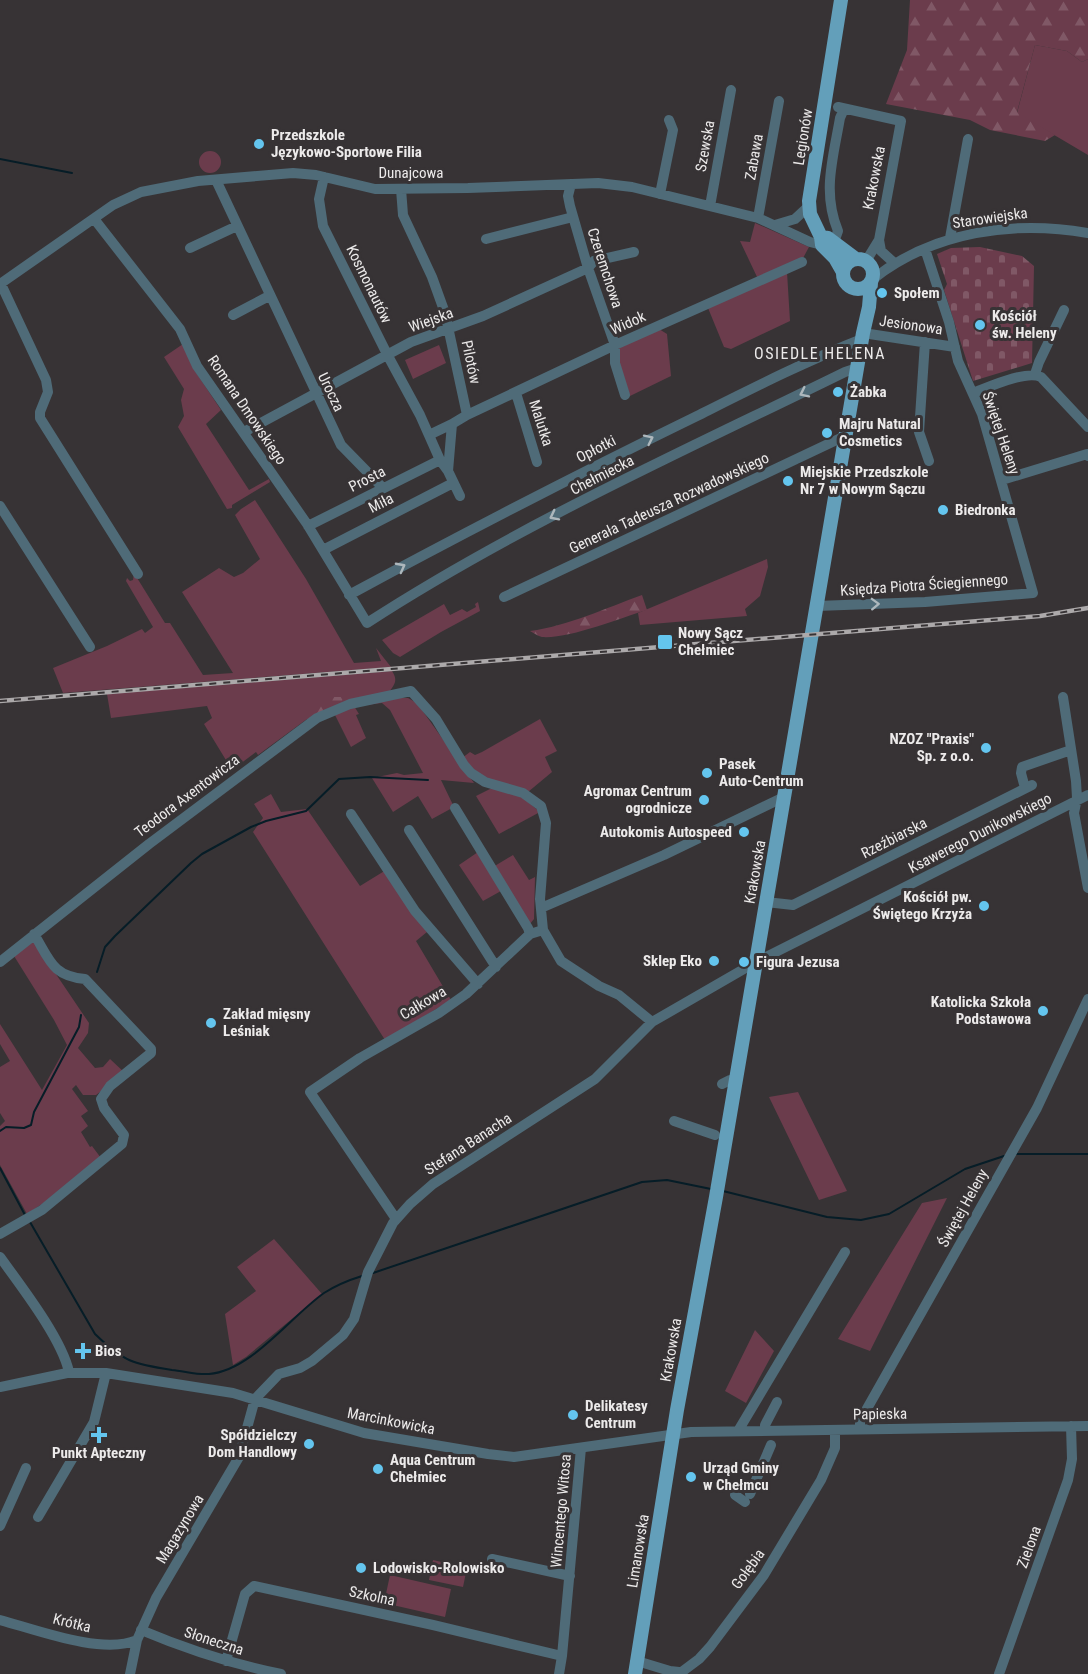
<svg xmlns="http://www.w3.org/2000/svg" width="1088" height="1674" font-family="'Roboto Condensed',sans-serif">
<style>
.grass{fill:#6b3c4c}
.forest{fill:url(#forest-firs)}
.cemetery{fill:url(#cemetery-stones)}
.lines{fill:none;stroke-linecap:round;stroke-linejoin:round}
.stream{stroke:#061d27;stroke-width:2}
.minor{stroke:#4f6b78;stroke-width:10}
.major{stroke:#639fba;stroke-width:14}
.rail-casing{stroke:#aca9aa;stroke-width:4.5}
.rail{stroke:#373335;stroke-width:2;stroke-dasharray:7;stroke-linecap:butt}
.oneway{stroke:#adb7bc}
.poi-dot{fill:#64c5ee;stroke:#373335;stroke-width:2}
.labels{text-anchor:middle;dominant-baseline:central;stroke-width:6;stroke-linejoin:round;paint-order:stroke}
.poi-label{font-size:15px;font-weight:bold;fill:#eceaea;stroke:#373335;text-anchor:start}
.street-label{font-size:15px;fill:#eceaea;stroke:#373335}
.neighbourhood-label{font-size:16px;letter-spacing:1.5px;fill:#eceaea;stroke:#373335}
</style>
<defs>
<pattern id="forest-firs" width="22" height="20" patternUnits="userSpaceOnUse" patternTransform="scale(1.5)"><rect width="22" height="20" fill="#6b3c4c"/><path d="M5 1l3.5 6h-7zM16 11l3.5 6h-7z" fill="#805866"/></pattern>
<pattern id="cemetery-stones" width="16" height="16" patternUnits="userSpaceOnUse" patternTransform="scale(1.5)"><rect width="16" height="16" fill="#6b3c4c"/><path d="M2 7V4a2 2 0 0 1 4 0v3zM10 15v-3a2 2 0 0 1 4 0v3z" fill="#805866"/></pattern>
</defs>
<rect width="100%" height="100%" fill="#373335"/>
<!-- grass -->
<path class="grass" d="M1035,45l32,6 15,11 6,-3v96l-71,-42z
M199 162a11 11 0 1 1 22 0a11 11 0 1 1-22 0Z
M755,223l54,24 -7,13 -44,19 -18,-38 10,1z
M787,272l3,49 -59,28 -7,-2 -16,-39z
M659,329l8,5 4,42 -41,20 -14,-44 4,-5z
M183,344l12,27 26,39 -15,14 43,66 20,-11 1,3 -38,23v3l-5,1 -49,-82 6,-11 -3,-16 3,-11 -20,-32z
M439,345l7,18 -33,16 -8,-19z
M255,500l51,79 48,84 27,-2 -5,-13 15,19 -328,26 -10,-25 54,-22 35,-17 3,4 8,-6 -27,-46 1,-3 3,3 3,-1 1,-7 31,50h5l33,52 30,-2 -51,-81 37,-24 15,9 9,-4 17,-14 -25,-44 6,-6z
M767,559l1,8 -8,29 -15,13 2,7 -107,9 -2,-12z
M478,602l2,9 -39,21 -41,25 -7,-4 -11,-13 62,-36 6,11 12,-6 5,3 9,-5 -1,-3z
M392,671c6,9 3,13 -3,21l-82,27 -49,36 -2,-3 -24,18 -28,-46 8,-6 -5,-12 -96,12 -4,-24z
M395,698h13l9,5 57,80 -33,-3 13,27 -22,12 -14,-23 -25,16 -21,-34 25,-5 7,2 19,-2 -33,-63 -8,-7 -24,3z
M354,706l5,8 -3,1 10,23 -15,9 -17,-34z
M540,719l17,32 -12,6 7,15 -24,20 -48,-16 -18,-18 8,-6 5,3 7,-3z
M492,788l28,7 20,17 -41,22 -23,-38z
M271,794l10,18 26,-3 53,77 26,-16 41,62 -11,9 35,59 -66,40 -132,-208 10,-14 -9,-14z
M478,852l23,39 -18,10 -24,-36z
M513,855l16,25 6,-3 -1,42 -5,6 -36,-58z
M29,942l6,1 54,80 -1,10 -10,15 17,20 8,-1 7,-8 15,14 -29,22h-13l-7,-10 -4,4 16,22 -7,5 7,10 -7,6 9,15 2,-1 9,12 -23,22 -51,34 -27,-49v-39l5,-5 -5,-8v-46l10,-6 -10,-17v-20l42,66 25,-45 -13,-25 -40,-64z
M798,1092l49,99 -28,9 -50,-103z
M947,1198l-77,153 -32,-12 84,-136z
M274,1239l48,55 -76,63 -13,8 -8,-51 31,-23 -19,-24z
M755,1330l19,21 -28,52 -21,-12z
M433,1560l34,8 -4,19 -34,-7z
M390,1575l61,14 -6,28 -61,-14z"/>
<!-- forest -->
<path class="forest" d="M910,0h178v59l-6,3 -15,-11 -32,-6 -18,67 38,23 -10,6 -55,-11 -20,-10 -84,-16 21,-54z
M642,595l5,15c-27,8 -78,29 -105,27 -4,-1 -8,-4 -12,-6 38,-5 76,-23 112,-36z
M332,697h12l-3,6 -34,17 -7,-15z"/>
<!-- cemetery -->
<path class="cemetery" d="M980,247l42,9 12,10 -2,97 -59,18 -29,-91 3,-6 -10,-30 14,-6z"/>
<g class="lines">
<!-- stream -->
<path class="stream" d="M0,159l72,14
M97,972l8,-25 10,-11 76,-73 11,-9 49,-27 15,-6 40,-10 33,-32 31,-2 58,3
M0,1131l6,-4 18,1 7,-3 3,-13 45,-85 2,-12
M1016,1154h72
M0,1168l25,47
M723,1191l104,26 34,3 28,-6 76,-45 39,-13
M30,1222l65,112c29,28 38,30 77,36 12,1 25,5 37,4 42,-3 81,-57 115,-81 11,-7 25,-13 38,-17
M373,1273l269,-91 25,-2 44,9"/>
<!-- minor -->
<path class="minor" d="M838,107l63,14 -22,119 -13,21
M324,177l-5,22 4,27 65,130 32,59 20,45 8,11 12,25
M216,180l125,265 42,43
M571,184l-3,12 2,10 18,62 27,77v18l10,32
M401,189l2,26 29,62 13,36 22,102 -15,9 -4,47
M660,194l13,-64 -4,-10
M710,206l21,-116
M758,218l21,-117
M95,220l85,109 17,37 110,158 60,99c151,-98 317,-172 478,-251l12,-4
M775,225l20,-6 14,-13
M950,238l18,-99
M486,239l87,-22
M879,240l2,11 11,10
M834,242l4,-11c-16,-39 -5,-72 2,-113l4,-9
M190,248l47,-22
M873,279c61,-48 141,-59 215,-46
M0,284l113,-79 28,-13 57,-11 95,-8 23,2 59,14 93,-1 130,-5 34,4 126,31 52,24 12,3
M1,284l45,96 2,12 -8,20v6l98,156
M233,315l36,-19
M863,333l92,14
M925,342l-6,90 10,29
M1035,374l4,-12 25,-52
M516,393l21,69
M973,393c16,-6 53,-23 68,-16l47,50
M467,415l148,-70 187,-83
M244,432l167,-90 72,-26 105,-48 6,-7 40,-9
M429,435l23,-11
M1002,480l85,-26 1,2
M0,506l90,141
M308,526l132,-66
M323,550l130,-67
M349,595c115,-62 231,-122 348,-179 54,-27 109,-55 165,-77
M504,597l341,-161
M817,606l108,-4 108,-9 -51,-179 -24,-53 -9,-39 -24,-73
M1063,697l13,84 1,17 -3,15 14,75
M1025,788l-4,-15 1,-6 49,-17
M455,808l73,120 2,6
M351,814l64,97 63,73
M409,830l87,137
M766,902l27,3 239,-120
M541,908l123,-53 120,-58
M0,962l149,-118 168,-126 33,-14 61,-13 25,28 28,46 7,8 14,9 38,11 18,13 5,17 -6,76 3,31 18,31 38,25 20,9 33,27
M722,1084l8,-4
M674,1121l41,14
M396,1219l-86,-127 50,-34 79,-45 27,-19 64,-60 13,-4
M0,1234l42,-24 80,-66 2,-9 -20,-27 -3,-9 9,-13 41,-33v-4l-66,-70c-33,-3 -35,-19 -51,-45
M0,1257c21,29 62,82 69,115
M0,1387l67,-14h39l127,20 131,40 124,21 26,3 177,-25 397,-6
M765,1425l12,-23
M860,1429v-8l177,-313 51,-109
M738,1431l107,-179
M734,1489l8,-6
M750,1494l21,-49
M735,1495l10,7
M38,1517l56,-95 12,-49
M0,1526l26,-58
M492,1559l78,17
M0,1620c37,10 102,35 137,20
M141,1630c45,19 91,34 140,44
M226,1661l19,-67 9,-8 179,39 129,31
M637,1661l33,10 9,1 4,-1 16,-12 11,-12 54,-72 57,-95 14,-32v-18
M130,1674l7,-34 19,-42 83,-141 16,-58 24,-25 21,-6 12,-7 31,-26 11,-16 14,-47 25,-49 17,-19 23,-20 162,-105 57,-57 104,-60 332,-167
M559,1674l3,-18 19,-208
M999,1674l69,-194 4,-21 -1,-33"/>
<!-- major -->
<path class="major" d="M841,0l-32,201 1,13 11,23 1,8 13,13 8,14
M821,237l7,1 28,21
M843 274a15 15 0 1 1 30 0a15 15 0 1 1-30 0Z
M635,1674l42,-264 39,-213 147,-864 6,-26 2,-24"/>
<defs>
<path id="rail" d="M0,701l1040,-85 48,-8"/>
</defs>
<!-- rail casing -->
<use href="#rail" class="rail-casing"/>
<!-- rail -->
<use href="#rail" class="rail"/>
</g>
<!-- one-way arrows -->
<defs><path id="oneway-chevron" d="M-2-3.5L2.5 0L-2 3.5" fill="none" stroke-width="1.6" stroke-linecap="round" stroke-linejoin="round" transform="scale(1.5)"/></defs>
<g class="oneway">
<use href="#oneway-chevron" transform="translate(804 393) rotate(154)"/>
<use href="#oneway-chevron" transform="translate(649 439) rotate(-26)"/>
<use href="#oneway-chevron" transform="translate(554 516) rotate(153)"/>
<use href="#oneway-chevron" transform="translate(401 567) rotate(-28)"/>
<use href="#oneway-chevron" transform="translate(875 604) rotate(-2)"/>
</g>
<!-- markers -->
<g class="poi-dot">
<circle cx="259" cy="144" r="6"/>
<circle cx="882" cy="293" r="6"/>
<circle cx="980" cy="325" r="6"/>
<circle cx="838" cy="392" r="6"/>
<circle cx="827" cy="433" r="6"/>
<circle cx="788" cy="481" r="6"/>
<circle cx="943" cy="510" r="6"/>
<rect x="657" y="634" width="16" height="16" rx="3"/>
<circle cx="986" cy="748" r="6"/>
<circle cx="707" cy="773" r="6"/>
<circle cx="704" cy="800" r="6"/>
<circle cx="744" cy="832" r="6"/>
<circle cx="984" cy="906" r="6"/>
<circle cx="714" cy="961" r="6"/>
<circle cx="744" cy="962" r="6"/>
<circle cx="1043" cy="1011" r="6"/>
<circle cx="211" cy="1023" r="6"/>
<path d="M80 1342h6v6h6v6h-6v6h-6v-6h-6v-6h6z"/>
<circle cx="573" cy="1415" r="6"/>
<path d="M96 1426h6v6h6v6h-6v6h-6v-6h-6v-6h6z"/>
<circle cx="309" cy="1444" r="6"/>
<circle cx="378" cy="1469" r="6"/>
<circle cx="691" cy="1477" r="6"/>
<circle cx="361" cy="1568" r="6"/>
</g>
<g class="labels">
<!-- poi labels -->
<g class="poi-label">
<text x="271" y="135">Przedszkole<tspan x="271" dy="17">Językowo-Sportowe Filia</tspan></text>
<text x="894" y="293">Społem</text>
<text x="992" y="316">Kościół<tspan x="992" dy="17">św. Heleny</tspan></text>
<text x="850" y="392">Żabka</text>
<text x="839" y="424">Majru Natural<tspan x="839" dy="17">Cosmetics</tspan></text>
<text x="800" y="472">Miejskie Przedszkole<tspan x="800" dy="17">Nr 7 w Nowym Sączu</tspan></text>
<text x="955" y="510">Biedronka</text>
<text x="678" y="633">Nowy Sącz<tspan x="678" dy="17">Chełmiec</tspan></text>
<text x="974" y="739" text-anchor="end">NZOZ "Praxis"<tspan x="974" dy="17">Sp. z o.o.</tspan></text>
<text x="719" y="764">Pasek<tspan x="719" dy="17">Auto-Centrum</tspan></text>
<text x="692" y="791" text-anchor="end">Agromax Centrum<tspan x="692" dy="17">ogrodnicze</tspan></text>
<text x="732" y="832" text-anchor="end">Autokomis Autospeed</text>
<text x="972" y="897" text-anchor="end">Kościół pw.<tspan x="972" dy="17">Świętego Krzyża</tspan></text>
<text x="702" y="961" text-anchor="end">Sklep Eko</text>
<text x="756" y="962">Figura Jezusa</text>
<text x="1031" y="1002" text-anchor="end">Katolicka Szkoła<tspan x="1031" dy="17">Podstawowa</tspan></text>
<text x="223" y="1014">Zakład mięsny<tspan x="223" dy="17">Leśniak</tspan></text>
<text x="95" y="1351">Bios</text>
<text x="585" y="1406">Delikatesy<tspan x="585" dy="17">Centrum</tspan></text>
<text x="297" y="1435" text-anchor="end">Spółdzielczy<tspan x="297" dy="17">Dom Handlowy</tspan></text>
<text x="99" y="1453" text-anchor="middle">Punkt Apteczny</text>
<text x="390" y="1460">Aqua Centrum<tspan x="390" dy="17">Chełmiec</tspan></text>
<text x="703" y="1468">Urząd Gminy<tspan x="703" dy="17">w Chełmcu</tspan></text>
<text x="373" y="1568">Lodowisko-Rolowisko</text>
</g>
<!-- street labels -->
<g class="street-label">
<text transform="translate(803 137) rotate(-81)">Legionów</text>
<text transform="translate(705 146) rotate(-80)">Szewska</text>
<text transform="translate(754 157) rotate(-80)">Zabawa</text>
<text x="411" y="173">Dunajcowa</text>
<text transform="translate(874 178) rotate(-79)">Krakowska</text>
<text transform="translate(990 218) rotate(-8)">Starowiejska</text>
<text transform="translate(605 268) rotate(72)">Czeremchowa</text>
<text transform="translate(369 284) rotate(64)">Kosmonautów</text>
<text transform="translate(431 320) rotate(-20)">Wiejska</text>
<text transform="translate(628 323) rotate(-24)">Widok</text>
<text transform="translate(911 325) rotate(8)">Jesionowa</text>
<text transform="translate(471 362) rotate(78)">Pilotów</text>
<text transform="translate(331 392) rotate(64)">Urocza</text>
<text transform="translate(247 410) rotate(56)">Romana Dmowskiego</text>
<text transform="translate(541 423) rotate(72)">Malutka</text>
<text transform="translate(1001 433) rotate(71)">Świętej Heleny</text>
<text transform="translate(596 449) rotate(-27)">Opłotki</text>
<text transform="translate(602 475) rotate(-27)">Chełmiecka</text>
<text transform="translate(367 479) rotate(-27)">Prosta</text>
<text transform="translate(381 503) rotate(-27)">Miła</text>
<text transform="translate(669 503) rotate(-25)">Generała Tadeusza Rozwadowskiego</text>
<text transform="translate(924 585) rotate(-4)">Księdza Piotra Ściegiennego</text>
<text transform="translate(187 796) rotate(-37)">Teodora Axentowicza</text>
<text transform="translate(980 833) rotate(-27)">Ksawerego Dunikowskiego</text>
<text transform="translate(894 838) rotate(-27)">Rzeźbiarska</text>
<text transform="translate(755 872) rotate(-80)">Krakowska</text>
<text transform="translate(423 1003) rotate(-31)">Całkowa</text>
<text transform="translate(468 1144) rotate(-33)">Stefana Banacha</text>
<text transform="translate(963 1208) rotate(-61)">Świętej Heleny</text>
<text transform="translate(671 1350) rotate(-80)">Krakowska</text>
<text transform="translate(880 1414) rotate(-1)">Papieska</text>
<text transform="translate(391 1421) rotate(11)">Marcinkowicka</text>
<text transform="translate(561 1511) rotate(-85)">Wincentego Witosa</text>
<text transform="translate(180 1529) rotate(-59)">Magazynowa</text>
<text transform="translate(1029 1547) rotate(-70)">Zielona</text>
<text transform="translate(638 1551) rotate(-81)">Limanowska</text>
<text transform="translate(748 1569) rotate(-54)">Gołębia</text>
<text transform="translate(372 1596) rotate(12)">Szkolna</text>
<text transform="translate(72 1623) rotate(14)">Krótka</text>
<text transform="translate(214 1641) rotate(18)">Słoneczna</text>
</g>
<!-- neighbourhood labels -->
<g class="neighbourhood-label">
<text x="820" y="353">OSIEDLE HELENA</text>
</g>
</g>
</svg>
